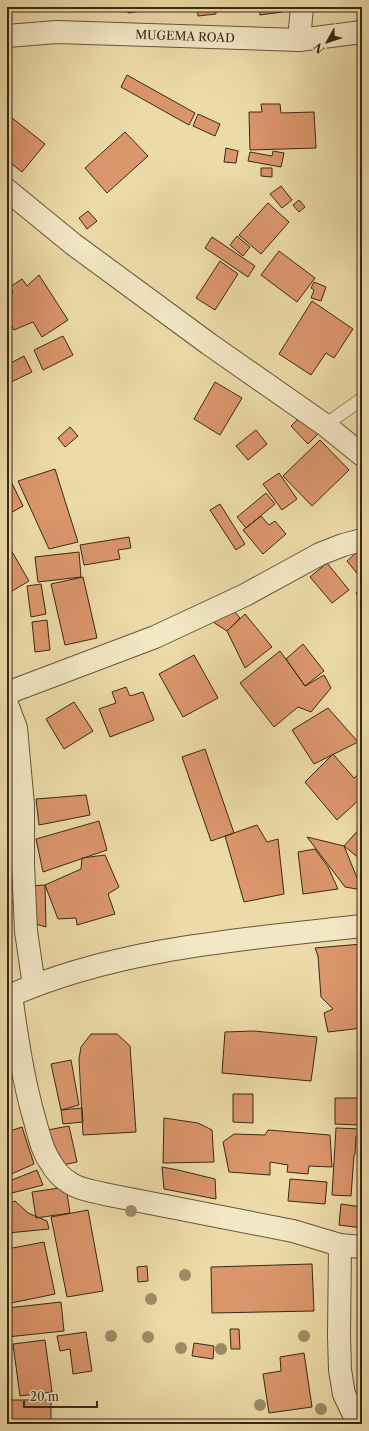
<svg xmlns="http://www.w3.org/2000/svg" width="369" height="1431" font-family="'Libre Caslon Text',serif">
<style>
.building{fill:#dc966c;stroke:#3a2817}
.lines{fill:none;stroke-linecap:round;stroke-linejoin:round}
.service-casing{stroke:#66553b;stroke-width:14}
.minor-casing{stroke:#66553b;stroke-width:24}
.tertiary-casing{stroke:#66553b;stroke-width:24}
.service{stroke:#f3e8c6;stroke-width:13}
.minor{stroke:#f3e8c6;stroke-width:22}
.tertiary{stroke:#f3e8c6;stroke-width:22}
.tree{fill:#9c8d67}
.labels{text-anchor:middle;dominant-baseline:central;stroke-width:3;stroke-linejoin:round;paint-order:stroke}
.street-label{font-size:12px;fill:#3a2817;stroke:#f3e8c6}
</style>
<rect width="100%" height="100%" fill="#ecdba8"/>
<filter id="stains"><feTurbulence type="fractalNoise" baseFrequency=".005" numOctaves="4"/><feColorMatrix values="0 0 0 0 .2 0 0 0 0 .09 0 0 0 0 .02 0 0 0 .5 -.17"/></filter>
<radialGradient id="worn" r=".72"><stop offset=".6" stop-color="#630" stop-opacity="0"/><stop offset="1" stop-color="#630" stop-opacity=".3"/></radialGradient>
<!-- building -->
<path class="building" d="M127,7h20l1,3 -20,3z
M197,7h18l1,7 -18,2z
M259,7h22l1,5 -22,3z
M127,75l68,38 -6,12 -68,-38z
M261,104h19l1,9 33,-1 2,36 -66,2 -1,-38h13z
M7,114l38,30 -23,28 -15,-12z
M198,114l22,10 -5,12 -22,-10z
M125,132l23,24 -41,37 -22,-25z
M226,148l12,3 -2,12 -12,-1z
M273,151l11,2 -3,14 -33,-6 2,-9 22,4z
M261,168h11v9l-11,-1z
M281,186l11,14 -10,8 -12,-14z
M299,200l6,7 -6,5 -6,-7z
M268,203l21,19 -28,32 -22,-19z
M88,211l9,10 -10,8 -8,-11z
M237,236l13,11 -7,9 -13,-11z
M212,237l43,29 -7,11 -43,-29z
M279,251l36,27 -18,24 -36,-27z
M220,261l18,13 -23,36 -19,-12z
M39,275l29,45 -26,17 -9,-15 -19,8 -7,-12v-20l6,-5 -3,-6 12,-8 5,7z
M314,282l12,5 -5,14 -10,-3 3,-8 -3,-2z
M312,301l41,28 -19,29 -8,-5 -15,22 -32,-21z
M63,336l10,19 -30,15 -9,-20z
M24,356l8,16 -25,12v-19z
M215,382l27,16 -22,37 -26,-16z
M301,416l17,18 -10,10 -17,-18z
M70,427l8,9 -13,11 -7,-9z
M256,430l11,14 -19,16 -12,-14z
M320,440l29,30 -37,36 -29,-30z
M55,469l23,73 -29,7 -31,-68z
M7,473l16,33 -16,9z
M279,473l18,26 -15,11 -19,-26z
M266,493l9,11 -29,24 -9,-11z
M220,504l25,40 -9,6 -26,-40z
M261,516l8,9 6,-4 11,13 -23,20 -20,-24z
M129,537l2,11 -13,2 2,9 -36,6 -4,-20z
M7,543l22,38 -22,13z
M79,552l2,25 -43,5 -3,-25z
M357,552l5,7v17l-2,1 -13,-16z
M327,563l22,27 -17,13 -22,-26z
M83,577l14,61 -32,7 -14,-61z
M41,584l5,30 -15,3 -4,-31z
M362,589v14l-6,-10z
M232,609l8,9 -13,13 -14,-9z
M245,614l27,33 -27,21 -18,-37z
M47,620l3,30 -15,2 -3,-30z
M303,644l21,27 -19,15 -19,-27z
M280,651l25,35 19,-11 7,13 -20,24 -13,-5 -24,20 -34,-44z
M194,655l24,43 -35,19 -24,-43z
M126,687l4,9 13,-4 11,28 -44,17 -11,-28 17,-6 -4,-11z
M74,702l19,29 -29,18 -18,-30z
M328,708l30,34 -44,22 -22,-34z
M205,749l29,84 -23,8 -29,-84z
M333,754l21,24 8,-6v25l-25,23 -32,-38z
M7,767l5,18 -5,1z
M86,795l4,20 -51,10 -3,-26z
M99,821l8,29 -64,22 -7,-33z
M257,825l10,17 11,-3 6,55 -40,8 -19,-66z
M362,826v60h-2v-27l-16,-13z
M307,837l37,9 18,44 -17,-3z
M315,849l13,18 10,22 -35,5 -5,-42z
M105,855l14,32 -11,7 7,20 -38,11 -1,-7 -18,1 -13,-34 36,-16 1,-11z
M7,872l2,4 3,28 -5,1z
M45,885l1,42 -17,-5 -1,-36z
M362,944v84l-34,4 -4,-19 9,-4 -12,-12 -3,-41 -3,-8z
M254,1031l63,6 -6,44 -89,-8 3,-41z
M91,1034h26l13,12 6,86 -53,3 -4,-76 2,-12z
M71,1060l8,45 -18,5 -10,-46z
M233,1094h20v29l-20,-1z
M335,1098h27v15h-2l-1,12 -24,-1z
M82,1108l1,14 -20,2 -2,-14z
M164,1118l34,5 14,7 2,32 -51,1z
M69,1126l8,36 -19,4 -16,-35z
M22,1127l12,37 -27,12v-44z
M336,1128l26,1 -1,8 -5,-1 -1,18 -1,1 -3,41 -19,-1z
M268,1130l62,5 2,32 -23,-1 -1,8 -21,-2 1,-7 -18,-3v13l-41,-3 -6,-30 11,-8 31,1z
M162,1167l16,3 37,9 1,20 -52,-10z
M37,1170l6,15 -35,9 -1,-12z
M290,1179l37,3 -2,22 -37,-3z
M66,1187l4,26 -34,5 -4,-26z
M15,1201l13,12 19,8 2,8 -41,4 -1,-2v-26z
M341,1204l21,3v21l-23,-3z
M88,1210l15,81 -36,6 -16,-80z
M44,1242l11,52 -44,9 -4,-21v-33z
M312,1264l2,47 -102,2 -1,-46z
M147,1266l1,15 -10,1 -1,-15z
M61,1302l3,29 -57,6v-29z
M230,1329h9l1,20h-9z
M86,1332l6,39 -19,3 -3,-25 -10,2 -3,-15z
M45,1340l7,52 -32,4 -7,-52z
M194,1343l20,3 -1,13 -21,-3z
M304,1353l8,54 -43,6 -6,-39 18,-3 -1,-14z
M7,1400h44v20h-44z"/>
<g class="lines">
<defs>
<path id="service" d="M325,425l37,-26"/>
<path id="minor" d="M299,40l3,-33
M7,190l66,54 136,100 116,81 37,30
M7,693l148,-56 90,-42 75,-41 23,-9 19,-5
M7,704l9,24 7,77v59l3,67 8,55
M11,995c6,43 12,85 24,126 4,14 7,30 16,42 4,8 11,15 19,20 10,7 23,8 34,11l189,37 47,14 22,2
M7,997c109,-49 237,-58 355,-71
M340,1245l-1,91 1,34 4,24 12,25 4,5"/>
<path id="tertiary" d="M7,36l50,-4 242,8 63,-8"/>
</defs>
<!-- service casing -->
<use href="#service" class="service-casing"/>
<!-- minor casing -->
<use href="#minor" class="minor-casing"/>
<!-- tertiary casing -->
<use href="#tertiary" class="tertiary-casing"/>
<!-- service -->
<use href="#service" class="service"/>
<!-- minor -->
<use href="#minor" class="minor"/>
<!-- tertiary -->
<use href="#tertiary" class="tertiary"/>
</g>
<!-- trees -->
<g class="tree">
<circle cx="131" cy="1211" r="6"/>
<circle cx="185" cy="1275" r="6"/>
<circle cx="151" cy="1299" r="6"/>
<circle cx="111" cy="1336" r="6"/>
<circle cx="304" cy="1336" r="6"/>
<circle cx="148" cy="1337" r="6"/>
<circle cx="181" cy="1348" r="6"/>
<circle cx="221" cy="1349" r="6"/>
<circle cx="260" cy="1405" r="6"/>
<circle cx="321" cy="1409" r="6"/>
</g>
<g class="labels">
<!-- street labels -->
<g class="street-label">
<text transform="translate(185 36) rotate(2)">MUGEMA ROAD</text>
</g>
</g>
<!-- margin -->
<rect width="369" height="1431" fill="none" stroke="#ecdba8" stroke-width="24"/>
<rect x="8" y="8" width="353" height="1415" fill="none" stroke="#3a2817" stroke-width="2"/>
<rect x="12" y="12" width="345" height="1407" fill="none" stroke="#3a2817"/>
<!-- north arrow -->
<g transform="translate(327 42) rotate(231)" stroke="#f3e8c6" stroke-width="3" paint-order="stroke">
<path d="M0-3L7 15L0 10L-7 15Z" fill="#3a2817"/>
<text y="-6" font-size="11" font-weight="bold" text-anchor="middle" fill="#3a2817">N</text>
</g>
<!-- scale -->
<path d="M24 1401v6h73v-6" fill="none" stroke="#3a2817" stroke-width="2"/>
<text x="30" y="1401" font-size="12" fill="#3a2817" stroke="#f3e8c6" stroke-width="3" paint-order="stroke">20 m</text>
<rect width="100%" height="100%" filter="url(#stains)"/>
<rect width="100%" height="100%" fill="url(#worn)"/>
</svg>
